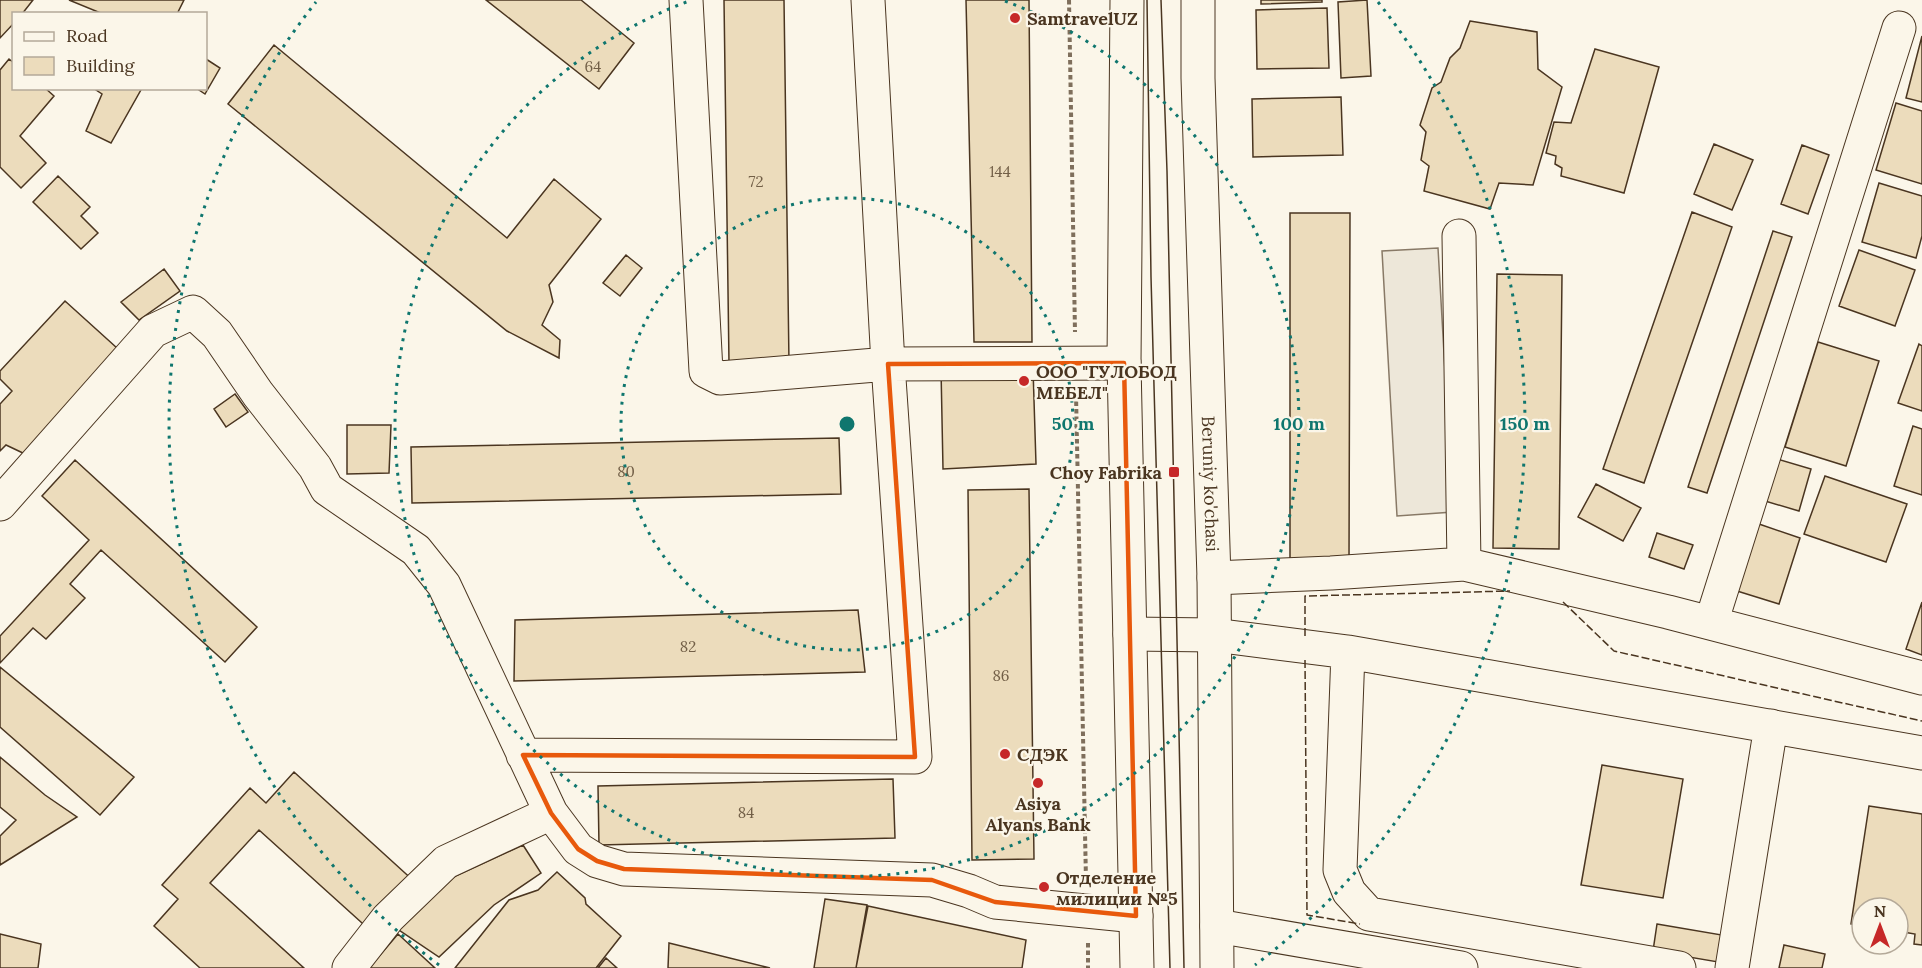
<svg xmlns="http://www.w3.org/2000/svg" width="1922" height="968" font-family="Lora,serif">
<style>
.parking{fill:#ede7d9;stroke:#887966;stroke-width:1.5}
.building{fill:#ecdcbc;stroke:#4a3520;stroke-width:1.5}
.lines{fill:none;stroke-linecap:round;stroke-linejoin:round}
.minor-casing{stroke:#4a3520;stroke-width:35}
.major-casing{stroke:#4a3520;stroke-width:35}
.path{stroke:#7f6f5c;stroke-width:4;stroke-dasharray:4.5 3;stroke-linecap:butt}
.minor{stroke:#fbf6e9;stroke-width:33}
.major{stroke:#fbf6e9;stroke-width:33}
.tram{stroke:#4a3520;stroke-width:1.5}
.fence{stroke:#4a3520;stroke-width:1.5;stroke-dasharray:8 3;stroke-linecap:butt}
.marked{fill:none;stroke:#e8590c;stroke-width:4.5;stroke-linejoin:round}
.ring{fill:none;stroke:#0f766e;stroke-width:3;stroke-dasharray:3 6}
.poi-dot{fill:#c62828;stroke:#fbf6e9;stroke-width:2}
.labels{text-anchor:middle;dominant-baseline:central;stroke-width:4.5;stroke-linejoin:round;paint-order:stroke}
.number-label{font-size:15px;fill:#725f47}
.poi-label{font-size:18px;font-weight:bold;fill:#4a3520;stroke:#fbf6e9;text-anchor:start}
.street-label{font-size:18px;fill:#4a3520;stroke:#fbf6e9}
.centre{fill:#0f766e;stroke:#fbf6e9;stroke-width:3}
.ring-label{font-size:18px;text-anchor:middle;font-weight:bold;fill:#0f766e;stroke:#fbf6e9;stroke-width:4.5;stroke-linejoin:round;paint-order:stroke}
</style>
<rect width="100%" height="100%" fill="#fbf6e9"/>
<!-- parking -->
<path class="parking" d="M1438,248l15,264 -56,4 -15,-265z"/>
<!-- building -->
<path class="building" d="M0,0h33l-11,14h-8v9l-14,15z
M69,0h115l-7,14h-74z
M486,0h95l53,43 -35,46z
M724,0h60l5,363h-60z
M966,0h63l3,342h-58z
M1261,0h61v2l-61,2z
M1367,0l4,76 -30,2 -3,-76z
M1327,8l2,60 -72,1 -1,-59z
M1470,21l67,11 1,37 24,18 -29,98 -34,-2 -9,26 -66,-18 5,-25 -8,-6 5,-28 -6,-7 12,-37 9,-6 9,-24 10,-10z
M1922,36v66l-16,-4z
M274,45l233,193 47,-59 47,40 -52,66 4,17 -11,23 18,15 -1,18 -52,-27 -279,-227z
M1595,49l64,18 -35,126 -63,-17 1,-8 -7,-4 1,-8 -10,-3 8,-31 17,1z
M9,59l5,4v25h31l9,8 -34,40 26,27 -25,25 -21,-21v-97z
M206,59l14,9 -15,26 -9,-6h10z
M93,88h49l-31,55 -25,-12 16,-37z
M1341,97l2,58 -90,2 -1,-58z
M1896,103l26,8v73l-46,-14z
M1714,144l39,16 -21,50 -38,-16z
M1802,145l27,10 -21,59 -27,-10z
M58,176l32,31 -9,9 17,17 -17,16 -48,-47z
M1879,183l43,13v40l-6,22 -54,-16z
M1692,212l40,15 -88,256 -41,-14z
M1290,213h60l-1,349h-59z
M1773,231l19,6 -85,256 -19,-6z
M1859,250l56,20 -20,56 -56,-20z
M626,255l16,13 -22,28 -17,-13z
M164,269l16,22 -41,29 -18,-18z
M1497,274l65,1 -3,274 -66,-1z
M65,301l52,47 -92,106 -19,-9 -6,6v-47l12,-13 -12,-12v-8z
M1818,342l61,19 -33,105 -61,-19z
M1919,344l3,2v65l-24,-8z
M1033,368l3,96 -93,5 -2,-100z
M235,394l13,18 -22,15 -12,-18z
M347,425h44l-2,48 -42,1z
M1913,426l9,3v66l-28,-9z
M839,438l2,56 -429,9 -1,-56z
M1777,459l34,10 -12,42 -34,-10z
M75,460l182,167 -32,35 -124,-112 -31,34 15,14 -39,41 -13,-11 -33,35v-27l89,-96 -47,-44z
M1825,476l82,28 -21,58 -82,-28z
M1596,484l45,24 -18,33 -45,-24z
M1029,489l5,370 -62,1 -4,-370z
M1759,524l41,14 -21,66 -42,-13z
M1657,533l36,12 -9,24 -35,-12z
M1922,602v53l-16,-6z
M858,610l7,62 -351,9 1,-61z
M0,667l134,110 -34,38 -100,-88z
M0,757l45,38 32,22 -77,48v-29l16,-16 -16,-13z
M1602,765l81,14 -20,119 -82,-13z
M294,772l122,111 -44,49 -113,-102 -49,53 94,85h-104l-46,-42 24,-27 -16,-14 88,-97 16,15z
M893,779l2,59 -296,7 -1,-59z
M1869,806l53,8v131l-8,-1 1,-10 -17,-3v-23h-36v18l-11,-2z
M523,845l18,28 -47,32 -55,52 -40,-27 33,-43z
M557,872l28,26 1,6 35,32 -25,32h-141l54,-68 29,-10z
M825,899l42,6 -11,63h-42z
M868,906l158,34 -4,28h-166z
M1657,924l65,11 -4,27 -65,-11z
M0,934l41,10 -3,24h-38z
M398,934l37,34h-66z
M669,943l101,25h-102z
M1784,945l41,9 -3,14h-43z
M606,958l11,10h-19z"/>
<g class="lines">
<defs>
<path id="minor" d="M686,0l20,371 14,7 168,-14 236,-1
M1459,236l5,328
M0,504l153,-173 40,-19 24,22 41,60 57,73 12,22 89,61 28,35 107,228 27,36 19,12 27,8 308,11 37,11 26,11 141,14
M1214,578l117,-5 133,-9 204,48 254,66
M1711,623l188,-595
M1130,634l84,1 134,17 574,101
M1348,652l-8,218 9,22 20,22 310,54
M523,755l392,2 -27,-393 -20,-364
M1217,926l244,42
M349,968l39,-50 58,-56 105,-49
M1732,968l39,-242"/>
<g id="major">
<path d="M1127,0l-3,363 13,605"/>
<path id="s1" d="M1198,0v78l16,500 3,390"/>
</g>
</defs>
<!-- minor casing -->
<use href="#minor" class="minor-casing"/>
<!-- major casing -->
<use href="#major" class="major-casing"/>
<!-- path -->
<path class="path" d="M1069,0l6,332
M1076,394l10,487
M1088,943v25"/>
<!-- minor -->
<use href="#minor" class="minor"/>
<!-- major -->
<use href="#major" class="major"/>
<!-- tram -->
<path class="tram" d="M1147,0l4,277 19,691
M1161,0l6,171 17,797"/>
<!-- fence -->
<path class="fence" d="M1563,602l51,49 308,70
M1305,636v-40l205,-5
M1305,660l2,255 53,9"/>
</g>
<!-- marked area -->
<path class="marked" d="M1124,363l12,553 -141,-14 -63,-22 -308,-11 -27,-8 -19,-12 -27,-36 -28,-58 392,2 -27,-393z"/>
<!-- distance rings -->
<g class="ring">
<circle cx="847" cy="424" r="226"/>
<path d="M1005 1A452 452 0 1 1 689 1"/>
<path d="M439 965A678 678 0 0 1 316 2M1378 2A678 678 0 0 1 1255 965"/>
</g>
<!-- markers -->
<g class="poi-dot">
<circle cx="1015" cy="18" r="6"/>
<circle cx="1024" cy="381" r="6"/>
<rect x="1168" y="466" width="12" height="12" rx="3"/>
<circle cx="1005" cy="754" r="6"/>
<circle cx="1038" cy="783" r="6"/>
<circle cx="1044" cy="887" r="6"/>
</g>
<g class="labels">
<!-- number labels -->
<g class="number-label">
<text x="593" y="66">64</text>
<text x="1000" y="171">144</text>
<text x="756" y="181">72</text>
<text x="626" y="471">80</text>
<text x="688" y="646">82</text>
<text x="1001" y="675">86</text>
<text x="746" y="812">84</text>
</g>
<!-- poi labels -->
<g class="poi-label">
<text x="1027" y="18">SamtravelUZ</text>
<text x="1036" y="371">ООО "ГУЛОБОД<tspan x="1036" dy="21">МЕБЕЛ"</tspan></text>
<text x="1162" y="472" text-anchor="end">Choy Fabrika</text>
<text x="1017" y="754">СДЭК</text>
<text x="1038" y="803" text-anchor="middle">Asiya<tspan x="1038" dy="21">Alyans Bank</tspan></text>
<text x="1056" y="877">Отделение<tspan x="1056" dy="21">милиции №5</tspan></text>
</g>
<!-- street labels -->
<g class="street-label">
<text stroke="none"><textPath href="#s1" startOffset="484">Beruniy ko'chasi</textPath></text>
</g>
</g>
<circle cx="847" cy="424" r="9" class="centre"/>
<g class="ring-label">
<text x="1073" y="430">50 m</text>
<text x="1299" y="430">100 m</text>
<text x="1525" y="430">150 m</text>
</g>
<!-- legend -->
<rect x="12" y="12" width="195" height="78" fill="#fbf6e9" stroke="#b4a999" stroke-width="1.5"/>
<rect x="24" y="32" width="30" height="9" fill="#fbf6e9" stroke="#b4a999" stroke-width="1.5"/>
<text x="66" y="42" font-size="18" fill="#4a3520">Road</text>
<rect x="24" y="57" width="30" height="18" fill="#ecdcbc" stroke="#b4a999" stroke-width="1.5"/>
<text x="66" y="72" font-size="18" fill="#4a3520">Building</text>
<!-- north arrow -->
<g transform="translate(1880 926)"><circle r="28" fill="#fbf6e9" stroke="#b4a999" stroke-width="1.5"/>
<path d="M0-4.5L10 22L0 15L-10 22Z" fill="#c62828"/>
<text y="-9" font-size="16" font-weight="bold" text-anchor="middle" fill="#4a3520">N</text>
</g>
</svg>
